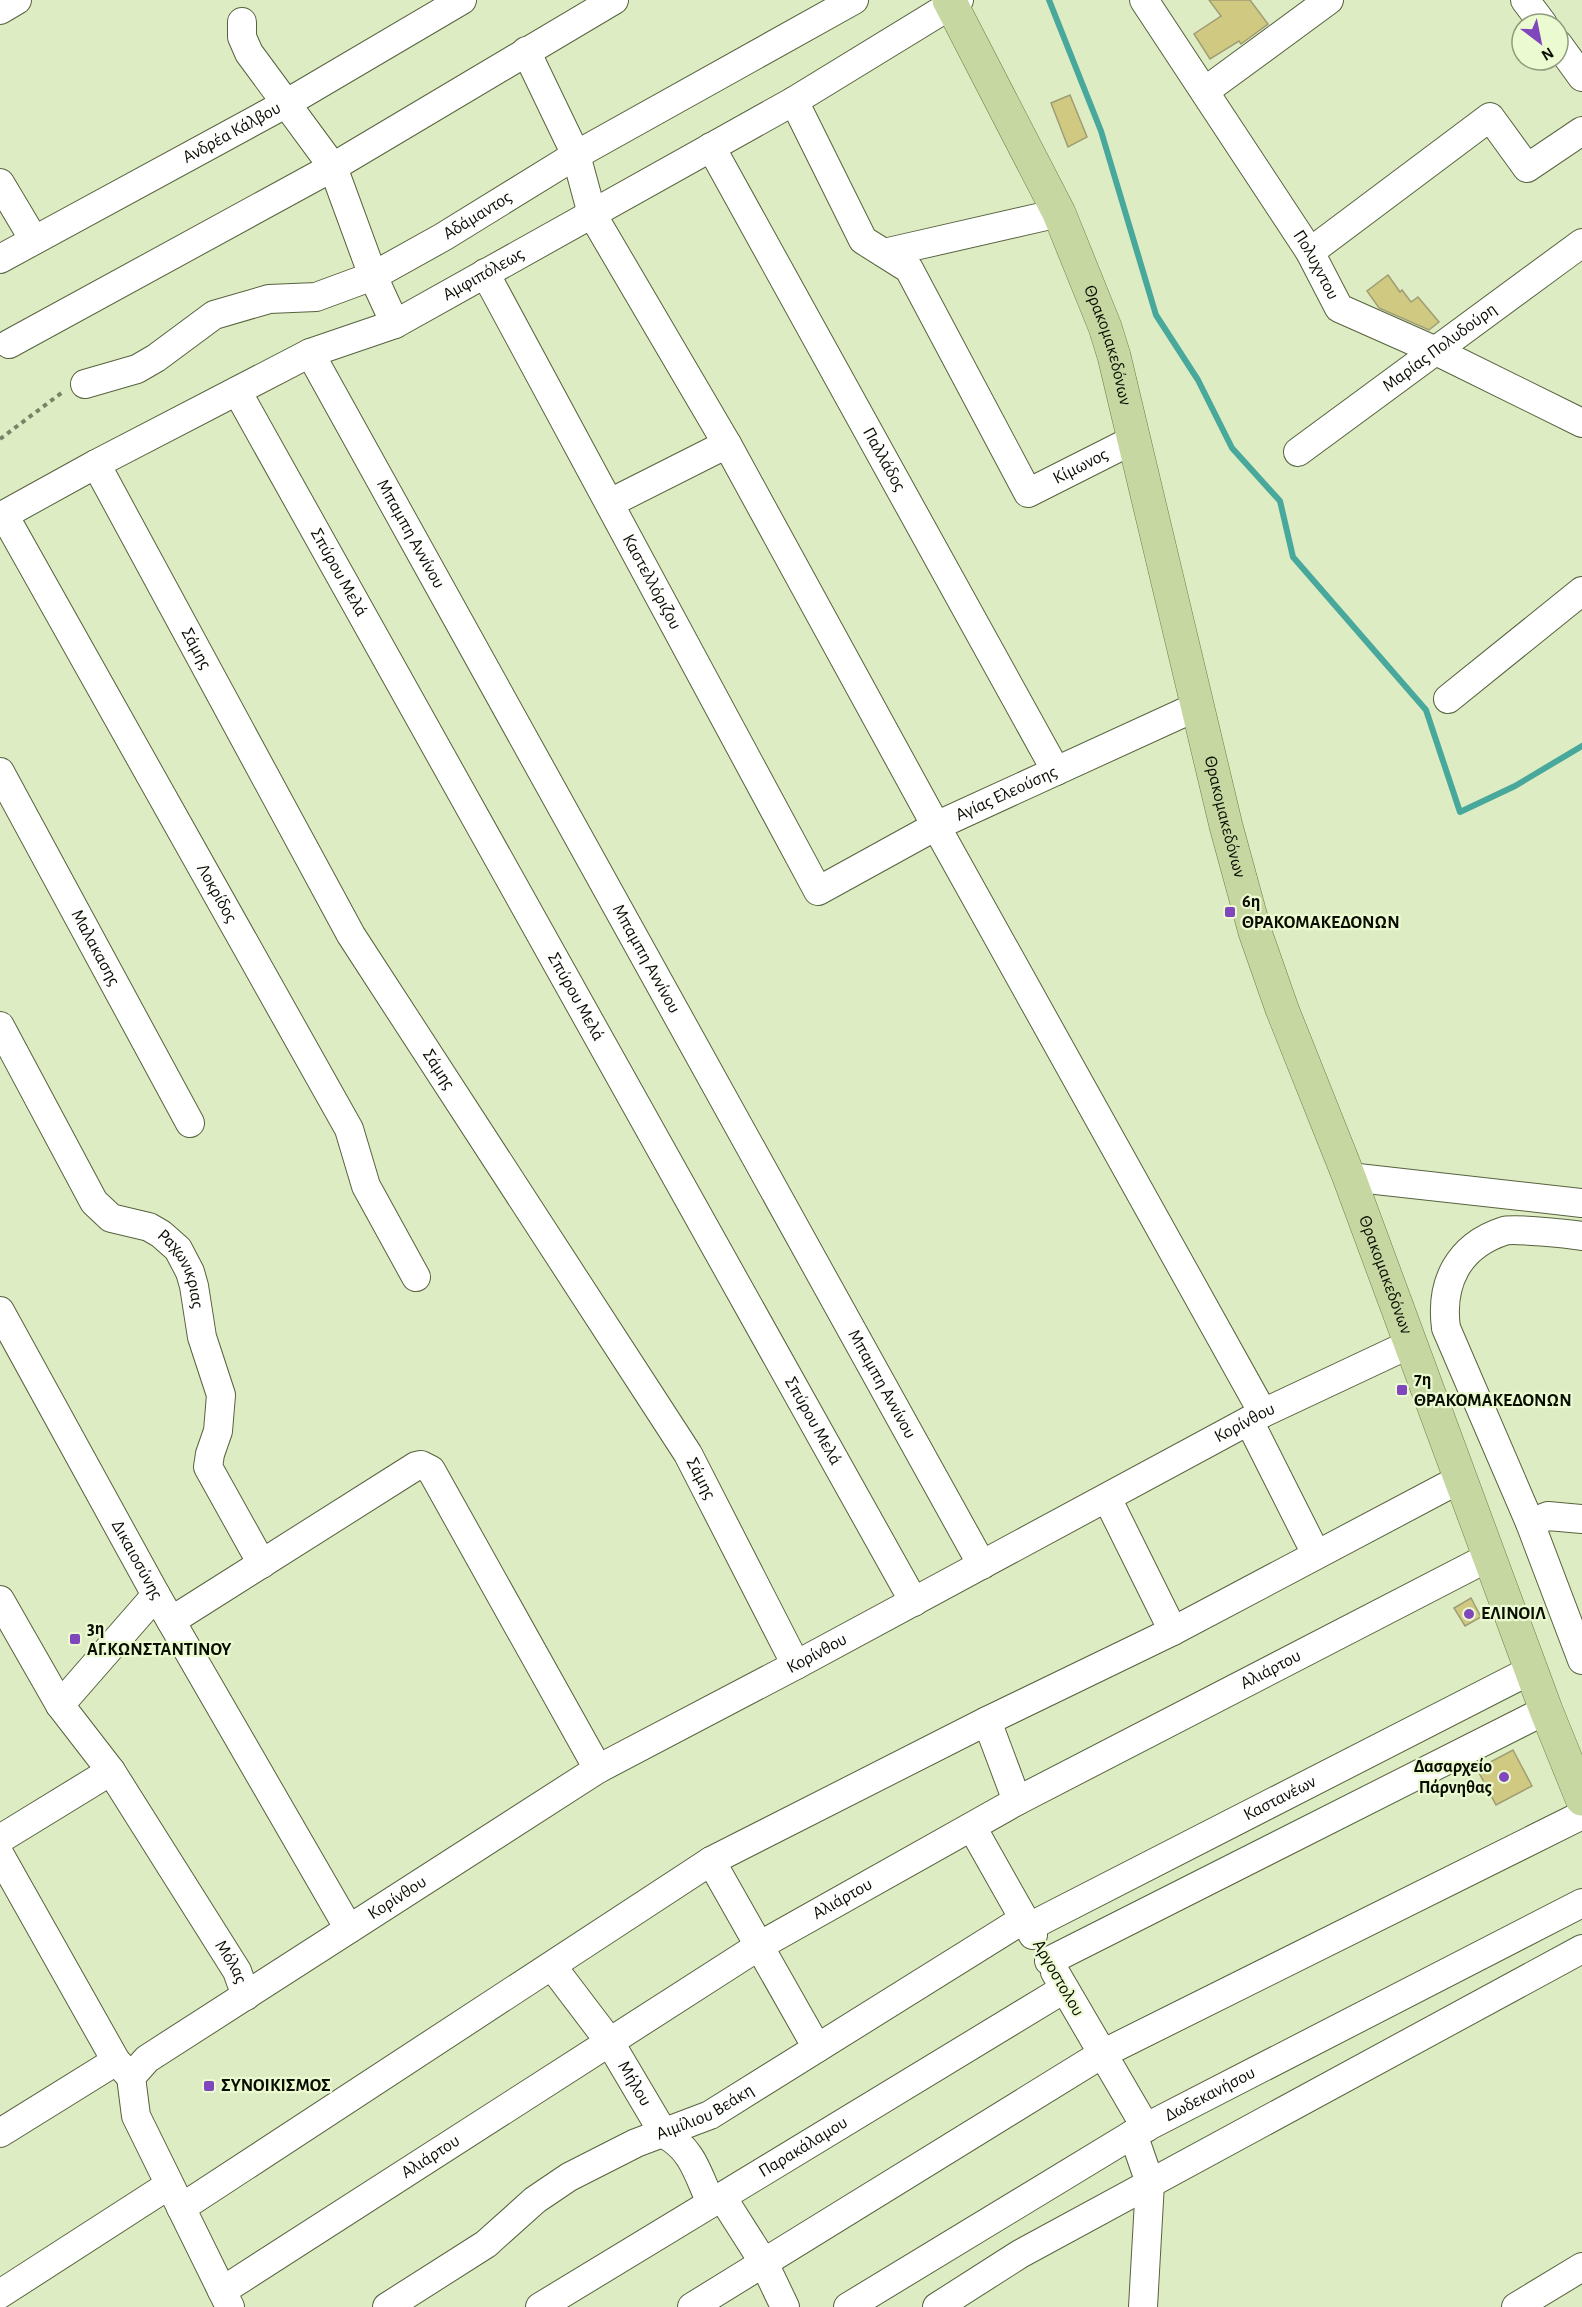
<svg xmlns="http://www.w3.org/2000/svg" width="1582" height="2307" font-family="'Alegreya Sans',sans-serif">
<style>
.lines{fill:none;stroke-linecap:round;stroke-linejoin:round}
.stream{stroke:#48a89b;stroke-width:6}
.building{fill:#d0c982;stroke:#a09d74;stroke-width:1.5}
.minor-casing{stroke:#56623e;stroke-width:30}
.major-casing{stroke:#6c7f41;stroke-width:34}
.path{stroke:#798367;stroke-width:4;stroke-dasharray:4.5 4.5;stroke-linecap:butt}
.minor{stroke:#fff;stroke-width:28}
.major{stroke:#c7d7a1;stroke-width:33}
.poi-dot{fill:#8046bc;stroke:#ebfad0;stroke-width:2}
.labels{text-anchor:middle;dominant-baseline:central;stroke-width:4.5;stroke-linejoin:round;paint-order:stroke}
.street-label{font-size:18px;fill:#0a0e02;stroke:#ebfad0}
.poi-label{font-size:18px;font-weight:bold;fill:#0a0e02;stroke:#ebfad0;text-anchor:start}
</style>
<rect width="100%" height="100%" fill="#deecc3"/>
<g class="lines">
<!-- stream -->
<path class="stream" d="M1049,0l52,131 55,184 42,65 34,68 48,53 13,56 133,153 34,102 55,-26 67,-40"/>
</g>
<!-- building -->
<path class="building" d="M1209,0h41l18,24 -27,20 -2,-3 -29,18 -16,-25 27,-18z
M1070,95l17,42 -19,10 -17,-44z
M1388,275l12,17 2,-2 9,12 7,-5 21,25 -10,8 -50,-22 -12,-17z
M1471,1598l10,19 -16,9 -11,-18z
M1513,1750l19,36 -36,19 -19,-36z"/>
<g class="lines">
<defs>
<g id="minor">
<path id="s1" d="M1144,0l166,252 29,56 97,43 146,72"/>
<path d="M1525,0l18,24"/>
<path d="M0,10l17,-10"/>
<path d="M242,22v15l7,16 84,114 40,109 22,48"/>
<path d="M1558,44l24,33"/>
<path d="M526,51l50,104 16,59 135,230 209,382 327,587"/>
<path d="M1205,91l124,-91"/>
<path id="s2" d="M794,101l69,139 46,29 119,224 105,-53"/>
<path id="s3" d="M711,147l345,624"/>
<path d="M0,183l34,57"/>
<path d="M1310,252l180,-135 37,51 55,-37"/>
<path d="M884,253l175,-40"/>
<path id="s4" d="M0,259l287,-156 175,-103"/>
<path id="s5" d="M485,273l333,618 118,-65 262,-120"/>
<path d="M9,344l324,-177 281,-167"/>
<path id="s6" d="M310,353l672,1212"/>
<path id="s7" d="M85,384l52,-15 19,-11 58,-43 55,-16 47,-2 57,-21 70,-39 133,-82 278,-155"/>
<path id="s8" d="M237,391l677,1211"/>
<path id="s9" d="M1298,452l284,-209"/>
<path id="s10" d="M96,464l255,471 337,519 108,211"/>
<path d="M610,503l117,-59"/>
<path id="s11" d="M4,515l345,614 17,57 50,91"/>
<path id="s12" d="M0,517l96,-53 214,-111 85,-29 399,-223 165,-101"/>
<path d="M1448,699l134,-108"/>
<path id="s13" d="M0,772l190,351"/>
<path id="s14" d="M0,1026l94,176 17,16 38,9 12,7 17,15 12,23 4,14 8,51 19,58 -3,36 -8,23 -2,13 54,97"/>
<path d="M1349,1177l233,26"/>
<path d="M1582,1236c-13,-2 -69,-8 -78,-5 -46,15 -64,52 -58,97l84,195 52,137"/>
<path id="s15" d="M0,1311l156,284 193,334"/>
<path d="M1249,1421l67,133"/>
<path d="M1107,1498l66,133"/>
<path d="M1530,1523l18,-7 34,3"/>
<path id="s16" d="M0,1600l60,105 51,66 126,200 9,25"/>
<path d="M171,1621l245,-155 5,-1 10,5 167,299"/>
<path d="M60,1705l96,-110"/>
<path d="M987,1721l30,80"/>
<path d="M972,1827l61,108"/>
<path d="M0,1839l111,-68"/>
<path d="M0,1855l116,206 15,16"/>
<path d="M711,1861l106,187"/>
<path id="s17" d="M1029,1927l502,-257"/>
<path d="M1049,1961l497,-251"/>
<path id="s18" d="M552,1966l57,75 55,93c29,15 34,41 47,69"/>
<path d="M1055,1972l91,156"/>
<path d="M0,2133l116,-72"/>
<path d="M1133,2134l17,49 -7,124"/>
<path d="M722,2197l42,66 21,44"/>
<path d="M181,2208l530,-347 276,-140 186,-90 287,-152"/>
<path id="s19" d="M222,2291l537,-345 258,-145 472,-244"/>
<path d="M0,2294l169,-109"/>
<path id="s20" d="M230,2307l-94,-191 -5,-39 16,-18 451,-290 198,-104 467,-252 147,-69"/>
<path id="s21" d="M387,2307l99,-63 49,-44 34,-23 67,-34 74,-28 314,-196"/>
<path id="s22" d="M540,2307l524,-318"/>
<path d="M692,2307l410,-253 480,-239"/>
<path id="s23" d="M848,2307l285,-173 449,-231"/>
<path d="M937,2307l83,-53 562,-305"/>
<path d="M1516,2307l66,-40"/>
</g>
<g id="major">
<path id="s24" d="M949,0l110,213 46,114 9,29 112,470 29,106 27,77 67,168 197,533 36,89"/>
</g>
</defs>
<!-- minor casing -->
<use href="#minor" class="minor-casing"/>
<!-- major casing -->
<use href="#major" class="major-casing"/>
<!-- path -->
<path class="path" d="M0,439l64,-48"/>
<!-- minor -->
<use href="#minor" class="minor"/>
<!-- major -->
<use href="#major" class="major"/>
</g>
<!-- markers -->
<g class="poi-dot">
<rect x="1224" y="906" width="12" height="12" rx="3"/>
<rect x="1396" y="1384" width="12" height="12" rx="3"/>
<circle cx="1469" cy="1614" r="6"/>
<rect x="69" y="1633" width="12" height="12" rx="3"/>
<circle cx="1504" cy="1777" r="6"/>
<rect x="203" y="2080" width="12" height="12" rx="3"/>
</g>
<g class="labels">
<!-- street labels -->
<g class="street-label">
<text stroke="none"><textPath href="#s4" startOffset="264">Ανδρέα Κάλβου</textPath></text>
<text stroke="none"><textPath href="#s7" startOffset="434">Αδάμαντος</textPath></text>
<text stroke="none"><textPath href="#s1" startOffset="316">Πολυχντου</textPath></text>
<text stroke="none"><textPath href="#s12" startOffset="542">Αμφιπόλεως</textPath></text>
<text stroke="none"><textPath href="#s24" startOffset="381">Θρακομακεδόνων</textPath></text>
<text stroke="none"><textPath href="#s9" startOffset="176">Μαρίας Πολυδούρη</textPath></text>
<text stroke="none"><textPath href="#s3" startOffset="357">Παλλάδος</textPath></text>
<text stroke="none"><textPath href="#s2" startOffset="522">Κίμωνος</textPath></text>
<text stroke="none"><textPath href="#s6" startOffset="207">Μπαμπη Αννίνου</textPath></text>
<text stroke="none"><textPath href="#s8" startOffset="208">Σπύρου Μελά</textPath></text>
<text stroke="none"><textPath href="#s5" startOffset="351">Καστελλόριζου</textPath></text>
<text stroke="none"><textPath href="#s10" startOffset="210">Σάμης</textPath></text>
<text stroke="none"><textPath href="#s5" startOffset="914">Αγίας Ελεούσης</textPath></text>
<text stroke="none"><textPath href="#s24" startOffset="867">Θρακομακεδόνων</textPath></text>
<text stroke="none"><textPath href="#s11" startOffset="434">Λοκρίδος</textPath></text>
<text stroke="none"><textPath href="#s13" startOffset="200">Μαλακασης</textPath></text>
<text stroke="none"><textPath href="#s6" startOffset="693">Μπαμπη Αννίνου</textPath></text>
<text stroke="none"><textPath href="#s8" startOffset="694">Σπύρου Μελά</textPath></text>
<text stroke="none"><textPath href="#s10" startOffset="696">Σάμης</textPath></text>
<text stroke="none"><textPath href="#s14" startOffset="318">Ραχωνικριας</textPath></text>
<text stroke="none"><textPath href="#s24" startOffset="1353">Θρακομακεδόνων</textPath></text>
<text stroke="none"><textPath href="#s6" startOffset="1179">Μπαμπη Αννίνου</textPath></text>
<text stroke="none"><textPath href="#s8" startOffset="1180">Σπύρου Μελά</textPath></text>
<text stroke="none"><textPath href="#s20" startOffset="1546">Κορίνθου</textPath></text>
<text stroke="none"><textPath href="#s10" startOffset="1182">Σάμης</textPath></text>
<text stroke="none"><textPath href="#s15" startOffset="284">Δικαιοσύνης</textPath></text>
<text stroke="none"><textPath href="#s20" startOffset="1060">Κορίνθου</textPath></text>
<text stroke="none"><textPath href="#s19" startOffset="1220">Αλιάρτου</textPath></text>
<text stroke="none"><textPath href="#s17" startOffset="282">Καστανέων</textPath></text>
<text stroke="none"><textPath href="#s20" startOffset="574">Κορίνθου</textPath></text>
<text stroke="none"><textPath href="#s19" startOffset="734">Αλιάρτου</textPath></text>
<text stroke="none"><textPath href="#s16" startOffset="430">Μόλας</textPath></text>
<text transform="translate(1058 1978) rotate(60)">Αργοστολου</text>
<text stroke="none"><textPath href="#s18" startOffset="144">Μήλου</textPath></text>
<text stroke="none"><textPath href="#s23" startOffset="420">Δωδεκανήσου</textPath></text>
<text stroke="none"><textPath href="#s21" startOffset="375">Αιμίλιου Βεάκη</textPath></text>
<text stroke="none"><textPath href="#s22" startOffset="308">Παρακάλαμου</textPath></text>
<text stroke="none"><textPath href="#s19" startOffset="248">Αλιάρτου</textPath></text>
</g>
<!-- poi labels -->
<g class="poi-label">
<text x="1242" y="902">6η<tspan x="1242" dy="21">ΘΡΑΚΟΜΑΚΕΔΟΝΩΝ</tspan></text>
<text x="1414" y="1380">7η<tspan x="1414" dy="21">ΘΡΑΚΟΜΑΚΕΔΟΝΩΝ</tspan></text>
<text x="1481" y="1614">ΕΛΙΝΟΙΛ</text>
<text x="87" y="1629">3η<tspan x="87" dy="21">ΑΓ.ΚΩΝΣΤΑΝΤΙΝΟΥ</tspan></text>
<text x="1492" y="1767" text-anchor="end">Δασαρχείο<tspan x="1492" dy="21">Πάρνηθας</tspan></text>
<text x="221" y="2086">ΣΥΝΟΙΚΙΣΜΟΣ</text>
</g>
</g>
<!-- north arrow -->
<g transform="translate(1540 42) rotate(148)"><circle r="28" fill="#ebfad0" stroke="#919c7e" stroke-width="1.5"/>
<path d="M0-4.5L10 22L0 15L-10 22Z" fill="#8046bc"/>
<text y="-9" font-size="16" font-weight="bold" text-anchor="middle" fill="#0a0e02">N</text>
</g>
</svg>
